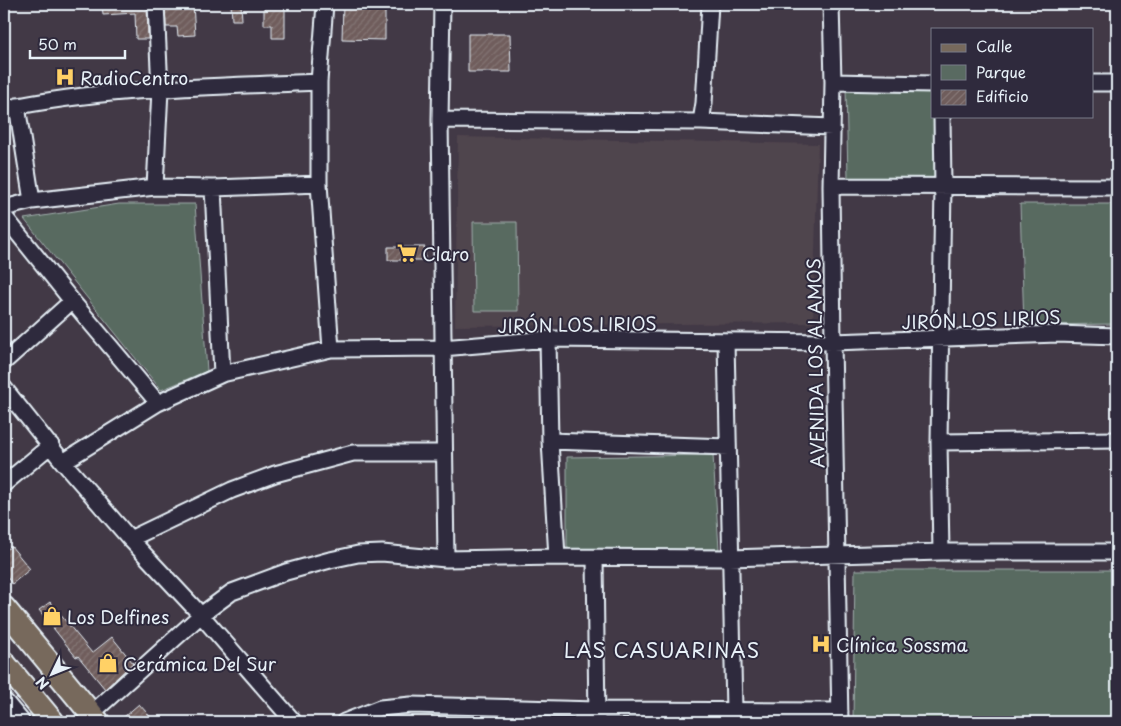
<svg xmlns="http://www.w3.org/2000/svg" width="1121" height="726" font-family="'Playpen Sans',sans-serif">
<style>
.built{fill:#50444d}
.green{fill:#596a61;stroke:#a0aeac}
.building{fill:url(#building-hatch);stroke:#e8f1f8}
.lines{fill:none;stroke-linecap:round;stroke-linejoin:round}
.street-casing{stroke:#e8f1f8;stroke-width:19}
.secondary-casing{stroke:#e8f1f8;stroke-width:24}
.primary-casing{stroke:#e8f1f8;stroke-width:26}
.street{stroke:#2f2a3d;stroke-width:15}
.secondary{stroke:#2f2a3d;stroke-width:20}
.primary{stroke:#77695c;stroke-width:22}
.labels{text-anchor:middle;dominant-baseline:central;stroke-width:4;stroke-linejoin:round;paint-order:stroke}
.poi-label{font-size:18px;fill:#e8f1f8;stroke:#2f2a3d;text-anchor:start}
.street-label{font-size:18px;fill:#e8f1f8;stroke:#2f2a3d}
.quarter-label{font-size:20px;letter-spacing:1px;fill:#e8f1f8;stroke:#2f2a3d}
</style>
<defs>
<pattern id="building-hatch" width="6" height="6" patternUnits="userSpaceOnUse" patternTransform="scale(1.25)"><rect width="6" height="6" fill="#6f5d5c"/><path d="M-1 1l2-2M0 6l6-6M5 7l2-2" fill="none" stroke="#847574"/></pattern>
</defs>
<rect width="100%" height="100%" fill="#423946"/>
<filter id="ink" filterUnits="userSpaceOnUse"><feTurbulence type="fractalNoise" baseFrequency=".02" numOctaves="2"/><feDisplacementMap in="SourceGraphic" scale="10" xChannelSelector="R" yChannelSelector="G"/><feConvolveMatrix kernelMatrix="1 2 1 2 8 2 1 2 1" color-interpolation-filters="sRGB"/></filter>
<g filter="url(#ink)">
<!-- built -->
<path class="built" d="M458,137l360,7 -5,179 -358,3z"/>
<!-- green -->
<path class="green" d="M846,88h86v28h3v65l-87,-3z
M119,204h76l12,167 -46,19 -137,-171z
M1020,204h97v120l-93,1z
M473,222h44l1,89h-44z
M713,455l6,94 -152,1v-93z
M855,570h262v152h-264z"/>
<!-- building -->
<path class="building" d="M102,4h45l1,35h-12l-1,-26 -32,2z
M165,4h28l2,31 -17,1 -1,-9h-11z
M231,4h10l1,16h-10z
M264,4h21v34h-13v-13h-8z
M343,4h42v36l-43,-1z
M468,34h42l1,38h-43z
M388,247h37v13h-37z
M11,546l19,23 -18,15 -8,-11v-21z
M50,602l42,51 20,-16 21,26 -28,26 -27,-33 -2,1 -37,-47z
M139,704l16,18h-37z"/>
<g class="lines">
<defs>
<path id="street" d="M325,4l-6,78v102l12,165
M442,4l-2,116 6,439
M831,4l2,78 -2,104 2,156 7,380
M833,82l99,2
M1092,83h25
M17,106l15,95
M4,109c103,-22 210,-22 315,-27
M440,120l261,2 3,-19 6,-99
M701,122l131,5
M831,186l286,1
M155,187l5,-97 -4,-86
M213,188l9,186
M4,208l28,-7 123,-14 58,1 106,-4
M4,216l68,85 86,102
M548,339l2,102 7,116
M726,342l8,368
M4,362l68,-61
M4,388l59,74 67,77 71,76 93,107
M550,441l178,6
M939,442l178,-2
M63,462l95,-59 64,-29 109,-25 111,-1 106,-9 285,3 224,-8 60,2
M4,484l47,-39
M130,539l102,-49 43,-16 78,-21h91
M941,552l-2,-110 4,-256 -1,-70
M595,558l2,164
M91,714l110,-99 31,-23 54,-20 44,-12 28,-6 24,-1 64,6 111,-2 173,1 211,-6h176
M344,722l36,-14 31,-3 186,5 243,1"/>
<path id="secondary" d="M4,704l15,18"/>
<path id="primary" d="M4,608l94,114
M4,663l49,59"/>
</defs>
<!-- street casing -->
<use href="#street" class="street-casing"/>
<!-- secondary casing -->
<use href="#secondary" class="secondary-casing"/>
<!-- primary casing -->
<use href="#primary" class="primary-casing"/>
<!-- street -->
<use href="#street" class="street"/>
<!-- secondary -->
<use href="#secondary" class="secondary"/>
<!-- primary -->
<use href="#primary" class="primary"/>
</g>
</g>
<!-- icons -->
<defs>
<symbol id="hospital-bare" viewBox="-9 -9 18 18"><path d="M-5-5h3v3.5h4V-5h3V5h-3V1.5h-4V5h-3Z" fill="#ffd166" stroke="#2f2a3d" stroke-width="2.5" paint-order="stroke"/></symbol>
<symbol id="supermarket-bare" viewBox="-9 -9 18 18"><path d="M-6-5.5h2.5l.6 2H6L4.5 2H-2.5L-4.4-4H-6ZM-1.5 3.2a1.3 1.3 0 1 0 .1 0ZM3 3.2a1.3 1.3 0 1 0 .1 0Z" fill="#ffd166" stroke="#2f2a3d" stroke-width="2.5" paint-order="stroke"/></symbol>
<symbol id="shop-bare" viewBox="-9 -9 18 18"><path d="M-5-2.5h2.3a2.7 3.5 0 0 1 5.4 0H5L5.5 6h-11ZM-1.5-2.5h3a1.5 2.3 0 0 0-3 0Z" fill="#ffd166" stroke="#2f2a3d" stroke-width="2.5" paint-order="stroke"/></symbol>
</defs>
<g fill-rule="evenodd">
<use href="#hospital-bare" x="51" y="63" width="28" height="28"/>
<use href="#supermarket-bare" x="393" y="239" width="28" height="28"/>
<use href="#shop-bare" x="38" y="602" width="28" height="28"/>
<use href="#hospital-bare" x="807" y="630" width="28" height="28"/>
<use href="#shop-bare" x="94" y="649" width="28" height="28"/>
</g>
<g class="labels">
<!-- poi labels -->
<g class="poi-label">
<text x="80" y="77">RadioCentro</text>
<text x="422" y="253">Claro</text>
<text x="67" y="616">Los Delfines</text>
<text x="836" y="644">Clínica Sossma</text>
<text x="123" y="663">Cerámica Del Sur</text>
</g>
<!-- street labels -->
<g class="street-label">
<text transform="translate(981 319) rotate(-2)">JIRÓN LOS LIRIOS</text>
<text transform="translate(577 324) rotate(-1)">JIRÓN LOS LIRIOS</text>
<text transform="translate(815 363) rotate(-91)">AVENIDA LOS ALAMOS</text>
</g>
<!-- quarter labels -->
<g class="quarter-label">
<text x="662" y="650">LAS CASUARINAS</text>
</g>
</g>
<!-- margin -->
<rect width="1121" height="726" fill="none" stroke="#2f2a3d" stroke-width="20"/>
<rect x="10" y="10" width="1101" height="706" fill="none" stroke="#e8f1f8" stroke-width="2" filter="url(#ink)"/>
<!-- legend -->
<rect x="931" y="28" width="162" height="90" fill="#2f2a3d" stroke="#797a88"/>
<rect x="941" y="44" width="25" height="8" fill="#77695c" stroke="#797a88"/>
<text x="976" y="52" font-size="15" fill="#e8f1f8">Calle</text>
<rect x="941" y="65" width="25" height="15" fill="#596a61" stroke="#797a88"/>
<text x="976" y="78" font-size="15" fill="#e8f1f8">Parque</text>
<rect x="941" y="90" width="25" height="15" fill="url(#building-hatch)" stroke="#797a88"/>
<text x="976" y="102" font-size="15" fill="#e8f1f8">Edificio</text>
<!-- north arrow -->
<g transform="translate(52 674) rotate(227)" stroke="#2f2a3d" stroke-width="4" paint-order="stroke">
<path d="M0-4L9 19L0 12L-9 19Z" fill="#e8f1f8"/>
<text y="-8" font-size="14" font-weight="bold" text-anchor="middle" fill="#e8f1f8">N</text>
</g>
<!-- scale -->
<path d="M30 50v8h95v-8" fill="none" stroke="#e8f1f8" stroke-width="2.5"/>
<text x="38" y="50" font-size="15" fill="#e8f1f8" stroke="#2f2a3d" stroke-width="4" paint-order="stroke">50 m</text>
</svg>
